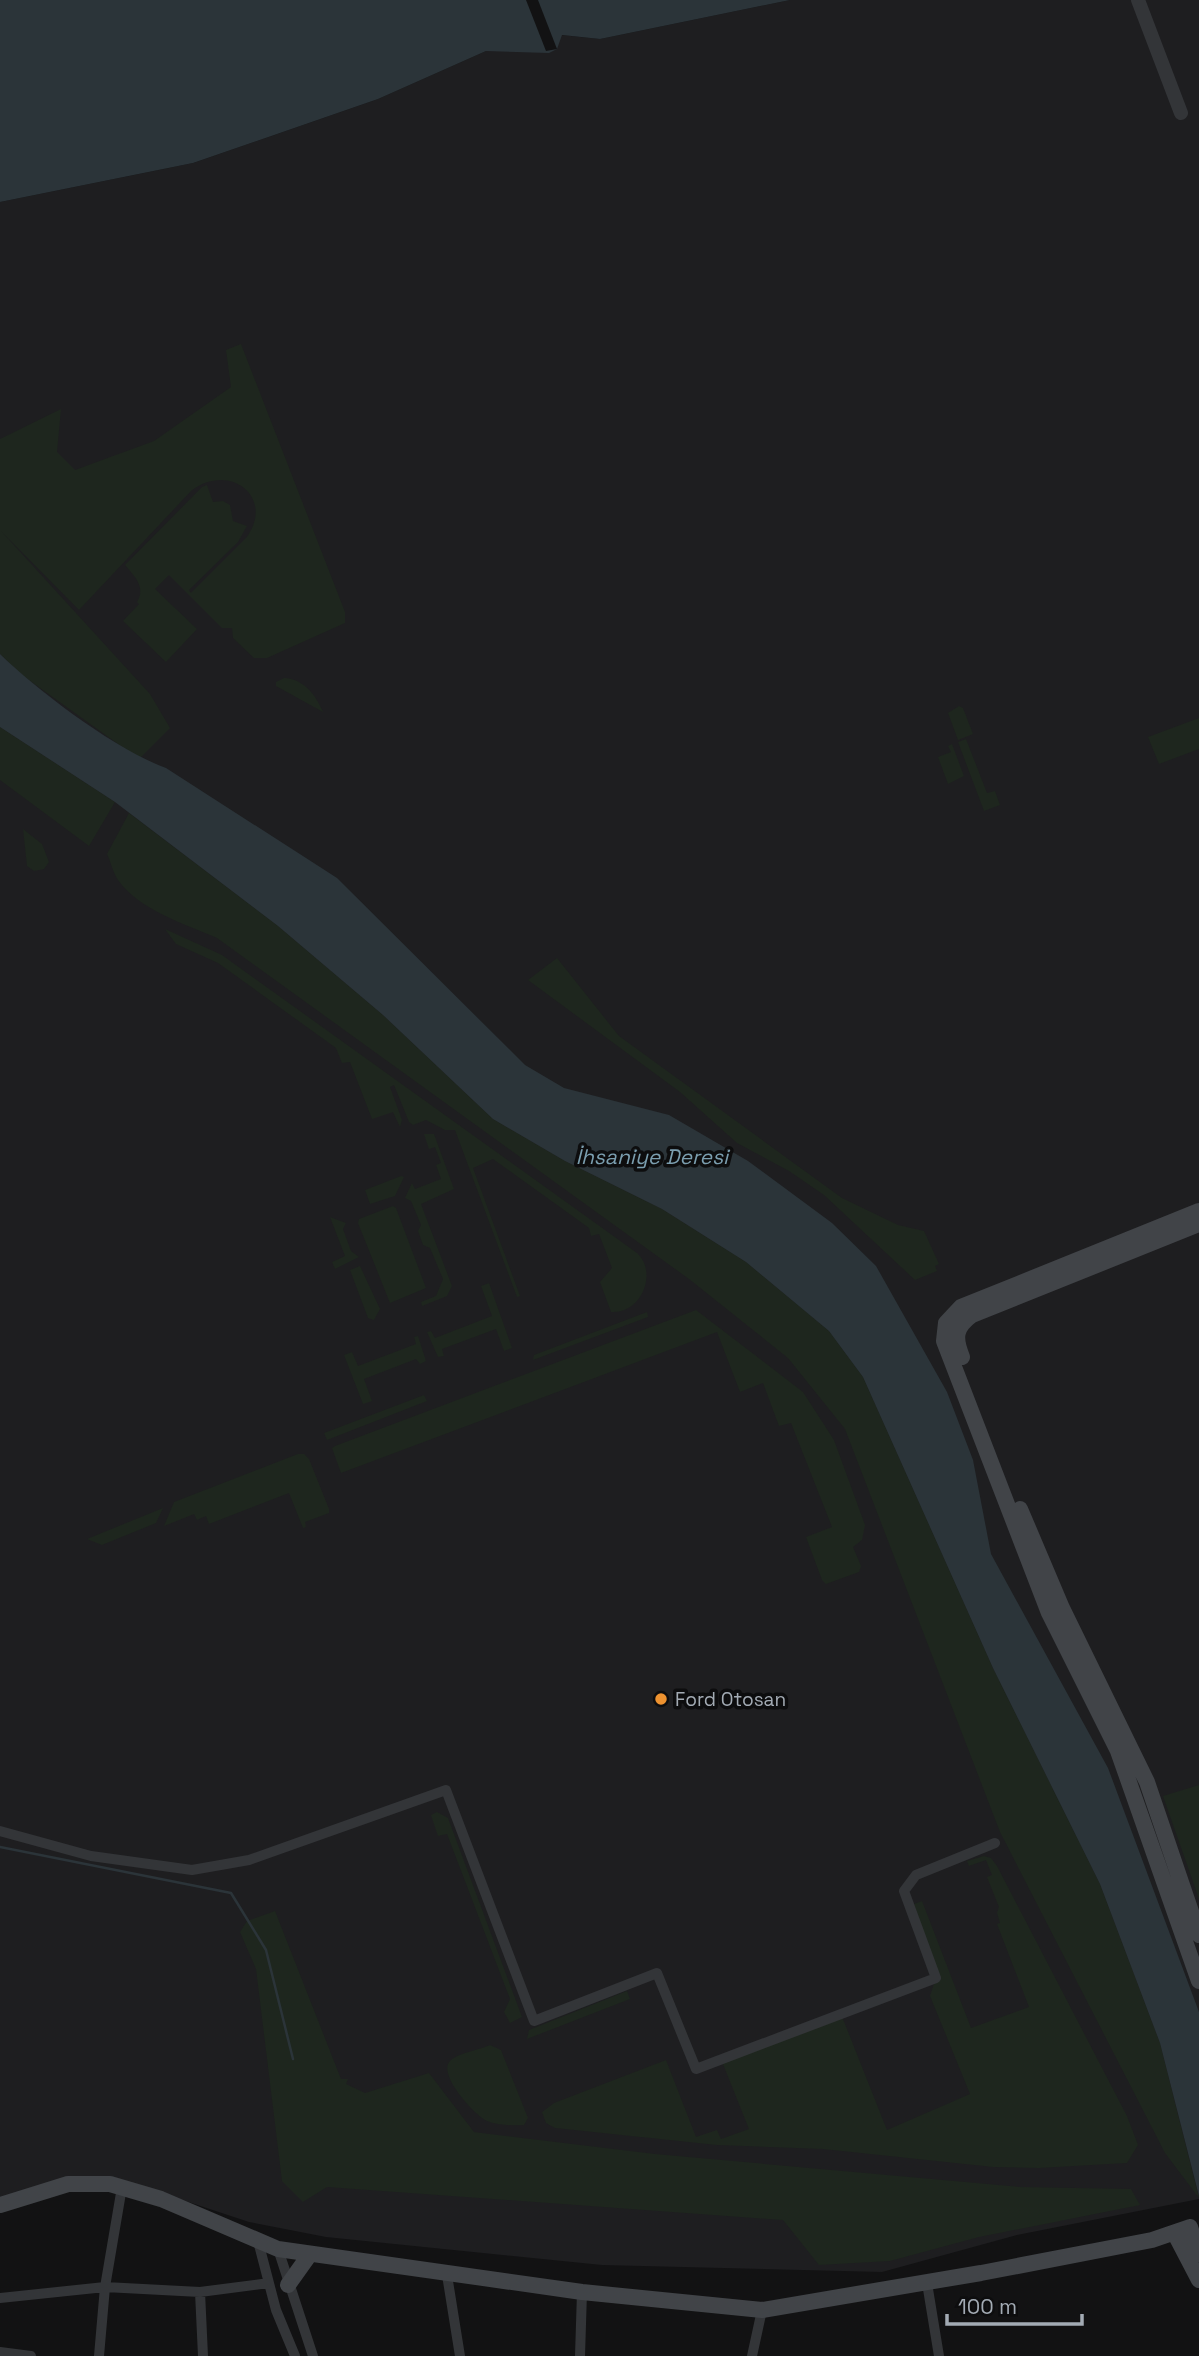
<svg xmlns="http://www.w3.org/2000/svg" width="1199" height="2356" font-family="'Space Grotesk',sans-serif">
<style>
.built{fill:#1e1e20}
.green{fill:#1e261e}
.water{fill:#2b3439}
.pier{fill:#121213}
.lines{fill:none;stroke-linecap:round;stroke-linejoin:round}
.stream{stroke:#2b3439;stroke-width:2.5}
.minor{stroke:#333538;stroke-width:10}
.tertiary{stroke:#333538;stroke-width:14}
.secondary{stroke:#414448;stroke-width:16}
.poi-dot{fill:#ed9230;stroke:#0d0d0e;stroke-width:2.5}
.labels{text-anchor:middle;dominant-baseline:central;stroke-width:7;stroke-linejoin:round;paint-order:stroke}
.poi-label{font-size:19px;fill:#a3abb4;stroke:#0d0d0e;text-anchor:start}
.water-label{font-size:21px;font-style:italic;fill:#7b9eaf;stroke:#0d0d0e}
</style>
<rect width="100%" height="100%" fill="#121213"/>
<!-- built -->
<path class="built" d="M790,0h409v2199l-182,36 -135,37 -280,-7 -276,-28 -77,-15 -139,-46 -110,22v-1996l193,-39 185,-64 108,-48h60l15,-16 39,4z"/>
<!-- green -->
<path class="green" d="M241,344l104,268v11l-78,35h-13l-21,-20 -1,-10h-10l-53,-53 -14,14 42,40 -31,33 -43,-41 16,-17 -2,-2c9,-15 -2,-25 -12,-37l77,-78 5,-2 6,17 10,-1 7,4 3,16 14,5 -9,16 -49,48 2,3 55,-55c30,-40 -16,-77 -55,-47l-112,119 -78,-79 149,163 20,34 -31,31 -117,-84 -22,-21v-215l61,-30 -4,43 18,18 79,-29 77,-54 -5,-37z
M284,678c20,1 32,17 39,34l-47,-26v-4z
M959,706l4,2 10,26 -15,6 -10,-27z
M1199,718v31l-40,15 -11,-27z
M0,727l115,75 -26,44 -89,-66z
M966,739l21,54 8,-2 5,14 -16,6 -26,-69z
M952,744l12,32 -16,8 -10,-27 13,-5 -3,-6z
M129,813l149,113 105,89 110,104 72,42 97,48 84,53 83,69 34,46 130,291 107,216 60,159 39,155 -34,-45 -165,-321 -155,-403 -57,-71 -99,-79 -472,-341c-32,-14 -78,-28 -99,-58 -5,-7 -7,-18 -11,-26z
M23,829l19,15 7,18 -5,7 -10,2 -7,-5z
M165,929l57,26 415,298c21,19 5,61 -26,59l-11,-30 12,-14 -13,-34 -8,2 -2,-8 -96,-69 -20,9 47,128 -3,1 -62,-167h-10l-19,-10 -13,5 -4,-3 -15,-37 -4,2 12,33 -2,7 -7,-15 -21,7 -22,-57 -8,1 -6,-15 -118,-85 -42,-19z
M557,958l62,78 223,162 56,27 26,6 15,33 -4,2 2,5 -22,9 -91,-85 -35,-24 -52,-28 -57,-51 -152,-112z
M424,1134h10l20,55 -33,15 31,82 -5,10 -25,10 -1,-4 15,-6 7,-17 -13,-31 -7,-3 -5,-14 3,-6 -10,-24 -6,-3 7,-15 3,6 26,-10 -5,-14 5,-2 -6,-16 -6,2z
M401,1176l3,1 -9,19 -25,8 -5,-14z
M393,1206l3,2 30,80 -36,15 -32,-80 1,-4z
M330,1217l16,6 -3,6 8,22 8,6 -24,12 -3,-7 13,-6z
M360,1266l20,43 -6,11 -6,-2 -18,-48z
M489,1283l23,65 -8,3 -8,-22 -54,20 2,7 -6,1 -11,-25 4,-1 4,7 57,-22 -11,-30z
M696,1310l107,82 31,48 31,85 -3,15 -9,7 8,19 -2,6 -33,12 -4,-4 -16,-43 26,-10 -41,-104 -12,3 -16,-43 -23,9 -23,-60 -376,141 -9,-25 3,-2z
M647,1312l1,5 -115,43 1,-5z
M418,1336l8,25 -6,3 -4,-5 -52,20 8,22 -9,3 -19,-49 8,-3 6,14 58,-22 -2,-7z
M424,1395l3,6 -100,39 -3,-7z
M298,1454h6l5,5 20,50v4l-24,9 1,5 -3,1 -14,-35 -80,31 -3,-8 -9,4 -3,-6 -30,12 10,-24z
M163,1508l-7,15 -54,22 -15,-6z
M1199,1785v114l-36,-103z
M437,1812l11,6 74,199 -12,6 -6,-11 6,-13 -63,-165 -9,2 -7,-21z
M984,1856l7,2 6,8 130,250 11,29 -11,18 -88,5 -46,-1 -170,-18 -106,-4 -162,-17 -9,-5 -4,-11 12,-9 112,-43 30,77 21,-7 4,9 28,-10 -28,-70 120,-45 46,116 83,-36 -40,-98 6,-18 -22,-74 8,-3 49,127 58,-21 -32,-83 3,-1 -3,-10 2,-6 -12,-30 5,-2 -6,-15 -17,6 -2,-5z
M275,1911l66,168h7l-2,5 19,9 64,-20 45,59 181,22 365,33 111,2 9,16 -161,32 -89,24 -71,4 -36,-45 -456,-33 -24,15 -21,-21 -26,-212 -16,-37 7,-11z
M627,1991l3,8 -103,40 2,-9z
M490,2045l11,5 27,68 -4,7c-11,1 -27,0 -37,-4 -13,-6 -50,-47 -37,-60 8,-8 29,-11 40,-16z"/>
<!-- water -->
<path class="water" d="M0,0h790l-190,39 -38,-4 -5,14 -8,4 -63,-2 -108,48 -185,64 -193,39z
M0,654c38,37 116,96 166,114l171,110 188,187 39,23 105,27 79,46 84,62 44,43 71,126 26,68 18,94 117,214 91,244v184l-39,-153 -60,-159 -107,-216 -130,-291 -34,-46 -83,-69 -84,-53 -97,-48 -72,-42 -110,-104 -105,-89 -163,-124 -115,-75z"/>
<!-- pier -->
<path class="pier" d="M526,0h12l19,49 -11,2z"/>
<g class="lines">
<!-- stream -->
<path class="stream" d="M0,1847l231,46 35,57 27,109"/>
<!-- minor -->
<path class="minor" d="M0,1831l91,25 101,14 57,-10 197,-70 88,231 123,-48 39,96 240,-91 -32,-87 12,-16 79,-32
M258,2241l18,69 19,46
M278,2249l35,107
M447,2275l13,81
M927,2283l12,73
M200,2292l3,64
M0,2298l105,-11 95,5 69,-9
M0,2352l31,4
M99,2356l6,-69 17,-100
M580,2356l2,-64
M752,2356l10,-46"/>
<!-- tertiary -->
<path class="tertiary" d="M1138,0l43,113"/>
<!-- secondary -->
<path class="secondary" d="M1199,1211l-238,96 -15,16 -2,18 105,272 69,138 81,230
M962,1357c-8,-20 -7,-29 10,-42l227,-91
M1020,1509l42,99 85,174 52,153
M0,2205l68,-21h42l51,15 117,50 304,43 180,18 219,-37 171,-33 38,-13
M1190,2227l9,27
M1175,2234l24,46
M288,2285l22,-31"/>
</g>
<!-- markers -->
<circle class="poi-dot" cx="661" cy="1699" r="7"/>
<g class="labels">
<!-- poi labels -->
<g class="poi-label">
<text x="675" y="1699">Ford Otosan</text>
</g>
<!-- water labels -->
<g class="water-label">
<text x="652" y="1156">İhsaniye Deresi</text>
</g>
</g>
<!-- scale -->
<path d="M947 2314v10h135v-10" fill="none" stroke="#a3abb4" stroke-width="3.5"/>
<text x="958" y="2314" font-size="21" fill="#a3abb4" stroke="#0d0d0e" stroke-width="5" paint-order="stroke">100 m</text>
</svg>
